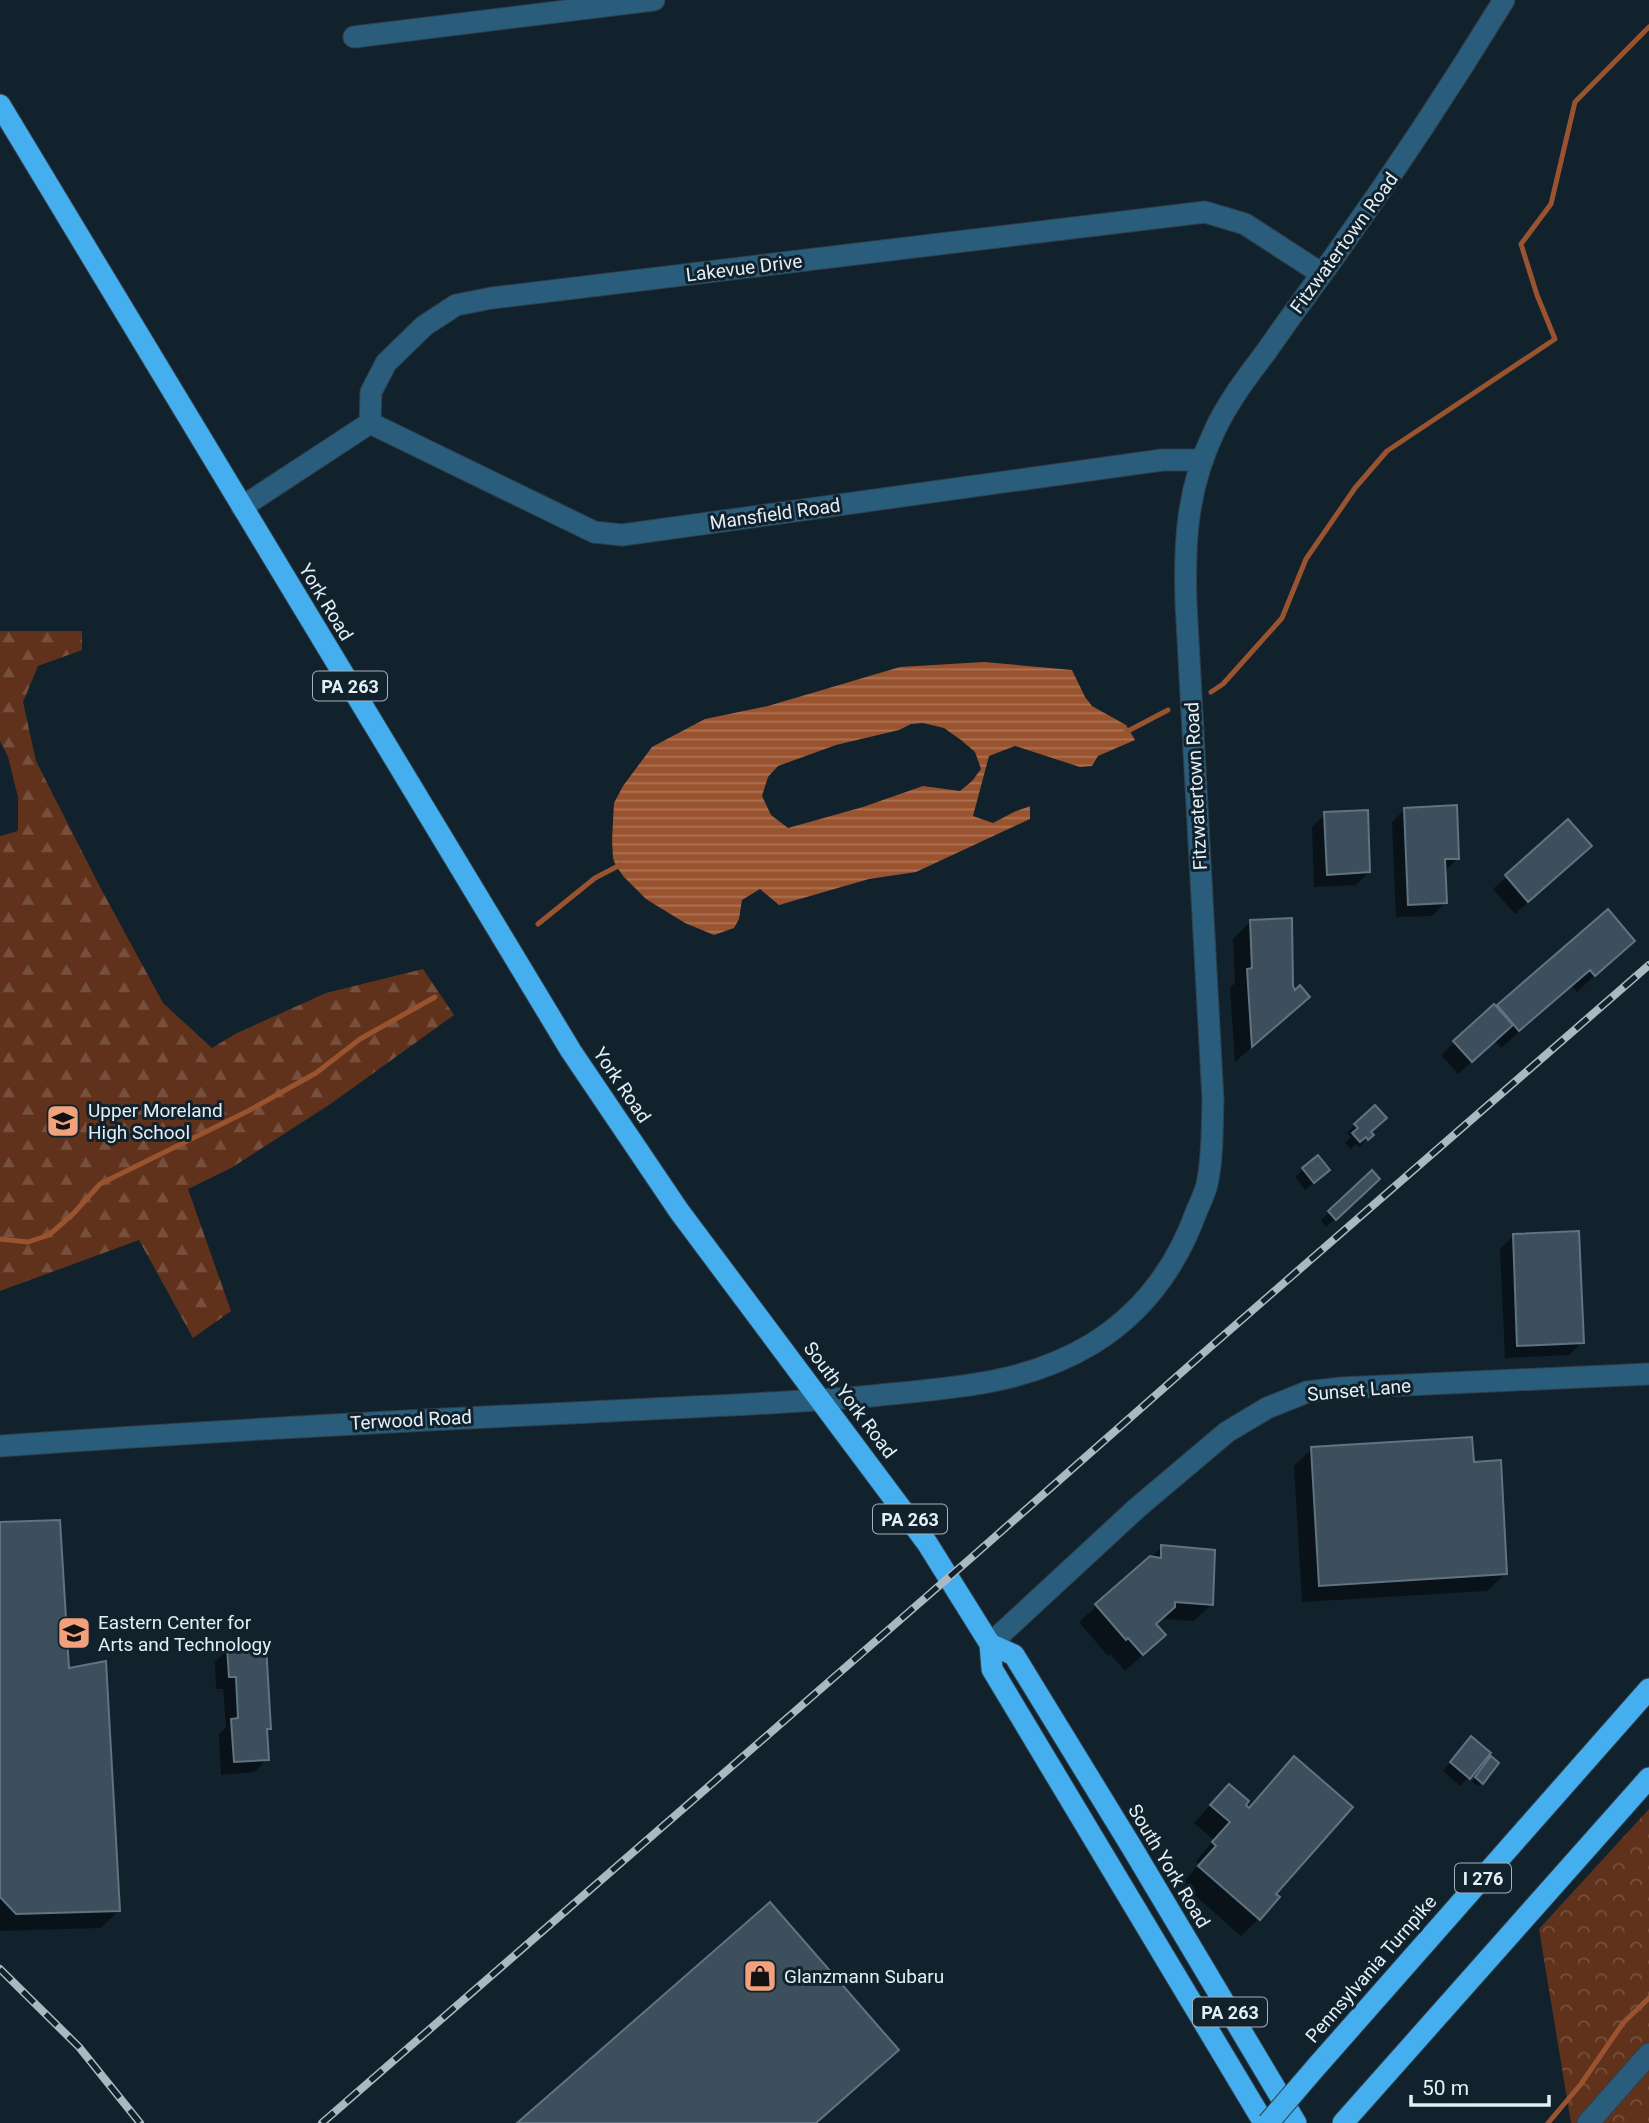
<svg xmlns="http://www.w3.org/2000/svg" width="1649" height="2123" font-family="Roboto,sans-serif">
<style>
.forest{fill:url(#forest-firs)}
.park{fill:url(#park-crowns)}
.water{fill:url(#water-rules);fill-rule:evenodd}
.shadow{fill:#0007}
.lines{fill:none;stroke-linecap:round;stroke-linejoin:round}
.stream{stroke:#9a532f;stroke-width:5}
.building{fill:#3d4f5c;stroke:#607380;stroke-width:2}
.minor-casing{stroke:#2f3f49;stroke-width:23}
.highway-casing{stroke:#2f3f49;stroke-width:23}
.minor{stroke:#2a5c7c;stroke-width:21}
.highway{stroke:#45aeee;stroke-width:21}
.rail-casing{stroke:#acb8c1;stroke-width:8}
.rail{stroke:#11222d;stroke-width:5;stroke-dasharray:16;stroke-linecap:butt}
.highway-bridge-casing{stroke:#2f3f49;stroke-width:23;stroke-linecap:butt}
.highway-bridge{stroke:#45aeee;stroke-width:21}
.labels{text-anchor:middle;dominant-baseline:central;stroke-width:6;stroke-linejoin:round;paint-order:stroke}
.shield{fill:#11222d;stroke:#a5b1ba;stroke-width:2}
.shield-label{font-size:18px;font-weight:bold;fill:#e4eef6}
.street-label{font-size:19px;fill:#e4eef6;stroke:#11222d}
.poi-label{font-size:19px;fill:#e4eef6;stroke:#11222d;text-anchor:start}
</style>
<defs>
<pattern id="forest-firs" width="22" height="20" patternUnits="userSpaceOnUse" patternTransform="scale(1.75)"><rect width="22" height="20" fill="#60321b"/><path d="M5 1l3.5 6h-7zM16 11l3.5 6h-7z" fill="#77503d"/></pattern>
<pattern id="park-crowns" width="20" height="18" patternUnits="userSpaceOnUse" patternTransform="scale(1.75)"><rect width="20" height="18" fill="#60321b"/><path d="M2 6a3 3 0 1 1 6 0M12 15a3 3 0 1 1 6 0" fill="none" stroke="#77503d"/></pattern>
<pattern id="water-rules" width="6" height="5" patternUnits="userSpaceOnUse" patternTransform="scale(1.75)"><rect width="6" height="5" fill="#9a532f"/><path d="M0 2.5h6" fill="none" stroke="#ad7458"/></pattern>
</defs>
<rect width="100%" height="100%" fill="#11222d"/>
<!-- forest -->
<path class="forest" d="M0,631h82v19l-44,16 -15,36 13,59 64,126 63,116 49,45 25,-15 89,-40 97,-24 31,46 -125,90 -98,63 -43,21 43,122 -38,27 -54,-98 -139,51v-455l18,-5v-34l-10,-40 -8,-16z"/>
<!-- park -->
<path class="park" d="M1649,1809v314h-78l-32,-194z"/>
<!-- water -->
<path class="water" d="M984,662l88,8 13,27 7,9 34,19 9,15 -37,16 -6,10 -12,1 -65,-21 -26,10 -16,60 20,7 21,-11 16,-6v13l-114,53 -47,7 -90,26 -19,-16 -18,11 -3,19 -5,9 -20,7 -29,-12 -39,-24 -22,-22 -8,-11 -3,-8 -1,-18 2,-37 9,-17 29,-39 53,-28 63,-13 132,-39zM923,723l21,5 17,12 14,12 6,17 -9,12 -12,10 -37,-5 -60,21 -75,21 -17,-13 -9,-19 6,-19 10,-11 58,-21 63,-15 12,-6z"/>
<!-- shadow -->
<path class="shadow" d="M1405,809l53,49 -14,14 1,31 -13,13 -36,1 -4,-95z
M1325,814l44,58 -13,13 -42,2 -2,-60z
M1568,822l9,37 -62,55 -22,-25z
M1607,911l26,30 -56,51 -5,-6 -71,62 -6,-7 -37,33 -17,-19 53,-49 2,3z
M1251,921l44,72 13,4 -73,65 -5,-74 5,-5 -2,-44z
M1355,1125l16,10 -12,12 -3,-3 -5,5 -6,-6 6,-6 -4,-4z
M1318,1158l1,20 -14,12 -10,-13z
M1371,1173l-2,15 -43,39 -5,-7z
M1513,1236l69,106 -13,13 -64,3 -5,-109z
M1312,1449l160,15 33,110 -18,17 -185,11 -8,-136z
M0,1523l67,147 52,240 -18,18 -101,3z
M1162,1547l50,57 -18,17 -33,-2 -6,6 -9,27 -21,19 -15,-17 -2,2 -29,-34z
M228,1649l41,79 -3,3 1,28 -13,13 -33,3 -2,-41 7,-7 -3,-38h-7l-1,-27z
M1463,1747l6,30 -9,9 -17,-15z
M1294,1758l-20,136 -15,25 -18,17 -59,-52 17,-20 -3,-3 18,-21 -20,-17 18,-20 31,3 4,3z
M1488,1762l9,1 -19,23 -6,-4z"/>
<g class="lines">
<!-- stream -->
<path class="stream" d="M1211,692l12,-8 59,-66 24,-59 49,-71 32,-37 168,-112 -18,-44 -16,-51 30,-40 24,-102 74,-75
M1126,732l42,-22
M538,924l57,-46 25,-13
M0,1239l28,3 21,-7 25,-22 26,-29 148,-73 68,-38 44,-34 75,-42
M1548,2123l33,-39 42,-61 26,-25"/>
</g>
<!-- building -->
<path class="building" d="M1457,805l2,54h-14l2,44 -39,2 -4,-97z
M1368,810l2,62 -43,3 -3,-63z
M1568,819l24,27 -64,56 -23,-27z
M1608,909l27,32 -40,35 -5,-6 -71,61 -22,-26z
M1292,918l1,68 2,4 5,-5 10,12 -58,50 -5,-78 5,-1 -2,-48z
M1494,1004l19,21 -41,37 -19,-21z
M1375,1105l12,13 -16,14 3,3 -6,5 -2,-3 -6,5 -8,-9 6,-5 -4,-4z
M1318,1155l12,15 -16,13 -12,-15z
M1372,1170l8,9 -44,41 -8,-9z
M1579,1231l5,112 -67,3 -4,-112z
M1472,1437l2,25 27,-2 6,114 -188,12 -8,-139z
M60,1520l9,148 37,-7 14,250 -104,3 -16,-17v-375z
M1161,1545l54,5 -2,55 -38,-3v5l-19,17 10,11 -23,20 -15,-17 -2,2 -31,-36 55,-48 11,2z
M266,1645l5,84h-4l2,31 -35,2 -3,-43 7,-1 -2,-41h-7l-2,-30z
M1471,1736l20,17 -21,26 -20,-17z
M1294,1756l59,51 -77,87 4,3 -20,23 -62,-54 18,-20 -4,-4 18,-20 -20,-17 19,-21 20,17 -3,4 3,3z
M1491,1756l8,7 -16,21 -8,-7z
M770,1902l129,148 -83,73h-299z"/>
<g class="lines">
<defs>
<path id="minor" d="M354,37l300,-37
M370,423l224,109 28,3 540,-75h41
M242,507l128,-84 1,-31 15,-29 38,-37 32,-21 36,-7 713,-86 40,12 77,50
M0,1446c197,-14 395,-25 592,-34 93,-5 186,-8 279,-16 78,-8 151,-10 221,-52 52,-32 85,-78 105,-134 4,-9 8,-17 10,-26 6,-27 5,-56 6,-84l-27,-497c-2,-61 1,-115 28,-171 13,-29 33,-55 52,-80 22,-32 45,-63 68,-95 60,-84 116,-169 170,-257
M990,1644l147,-136 90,-76 40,-24 40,-16 34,-4 308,-14
M1588,2123l61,-69"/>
<path id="highway" d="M0,105l571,946 108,160 248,332 63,101 2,25 272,454
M990,1644l24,11 117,191 165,277
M1317,2066l332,-377
M1343,2123l306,-345"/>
</defs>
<!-- minor casing -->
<use href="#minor" class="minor-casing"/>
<!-- highway casing -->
<use href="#highway" class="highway-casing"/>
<!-- minor -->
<use href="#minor" class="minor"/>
<!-- highway -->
<use href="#highway" class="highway"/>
<defs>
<path id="rail" d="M0,1969l79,78 61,76
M322,2123l649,-565 237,-209 441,-384"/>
</defs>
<!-- rail casing -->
<use href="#rail" class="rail-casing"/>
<!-- rail -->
<use href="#rail" class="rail"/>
<defs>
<path id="highway-bridge" d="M1268,2123l49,-57"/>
</defs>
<!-- highway-bridge casing -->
<use href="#highway-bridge" class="highway-bridge-casing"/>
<!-- highway-bridge -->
<use href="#highway-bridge" class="highway-bridge"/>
</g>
<!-- icons -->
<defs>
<symbol id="school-square" viewBox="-11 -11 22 22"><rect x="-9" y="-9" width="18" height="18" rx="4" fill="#f1a17c" stroke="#11222d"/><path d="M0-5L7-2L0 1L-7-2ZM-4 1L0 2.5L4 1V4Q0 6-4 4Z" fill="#111"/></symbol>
<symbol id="shop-square" viewBox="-11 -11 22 22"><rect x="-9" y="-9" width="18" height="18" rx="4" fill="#f1a17c" stroke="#11222d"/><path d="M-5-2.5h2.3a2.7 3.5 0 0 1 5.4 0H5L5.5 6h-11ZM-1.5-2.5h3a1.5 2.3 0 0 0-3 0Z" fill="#111"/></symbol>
</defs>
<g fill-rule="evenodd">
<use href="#school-square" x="44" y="1102" width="38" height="38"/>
<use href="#school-square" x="55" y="1614" width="38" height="38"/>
<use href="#shop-square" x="741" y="1957" width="38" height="38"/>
</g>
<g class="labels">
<!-- shield labels -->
<g class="shield">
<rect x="313" y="671.5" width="74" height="29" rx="5"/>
<rect x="873" y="1504.5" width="74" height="29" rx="5"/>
<rect x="1455" y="1863.5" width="56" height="29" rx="5"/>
<rect x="1193" y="1997.5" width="74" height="29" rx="5"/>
</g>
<g class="shield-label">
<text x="350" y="686">PA 263</text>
<text x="910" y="1519">PA 263</text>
<text x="1483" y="1878">I 276</text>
<text x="1230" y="2012">PA 263</text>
</g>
<!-- street labels -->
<g class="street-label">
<text transform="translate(1344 243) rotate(-54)">Fitzwatertown Road</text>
<text transform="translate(744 268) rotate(-7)">Lakevue Drive</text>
<text transform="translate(775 514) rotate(-8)">Mansfield Road</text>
<text transform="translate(326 602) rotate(59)">York Road</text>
<text transform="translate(1196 786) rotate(-93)">Fitzwatertown Road</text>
<text transform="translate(622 1085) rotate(56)">York Road</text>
<text transform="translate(1359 1390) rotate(-5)">Sunset Lane</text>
<text transform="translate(850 1400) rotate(53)">South York Road</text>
<text transform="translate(411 1420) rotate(-3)">Terwood Road</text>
<text transform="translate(1169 1866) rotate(59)">South York Road</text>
<text transform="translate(1371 1969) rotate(-49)">Pennsylvania Turnpike</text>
</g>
<!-- poi labels -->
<g class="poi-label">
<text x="88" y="1110">Upper Moreland<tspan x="88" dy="22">High School</tspan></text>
<text x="98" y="1622">Eastern Center for<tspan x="98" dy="22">Arts and Technology</tspan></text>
<text x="784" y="1976">Glanzmann Subaru</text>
</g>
</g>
<!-- scale -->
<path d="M1411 2095v10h138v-10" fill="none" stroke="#e4eef6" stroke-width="3.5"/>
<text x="1422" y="2095" font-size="21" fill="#e4eef6" stroke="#11222d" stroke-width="5" paint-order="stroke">50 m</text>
</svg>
